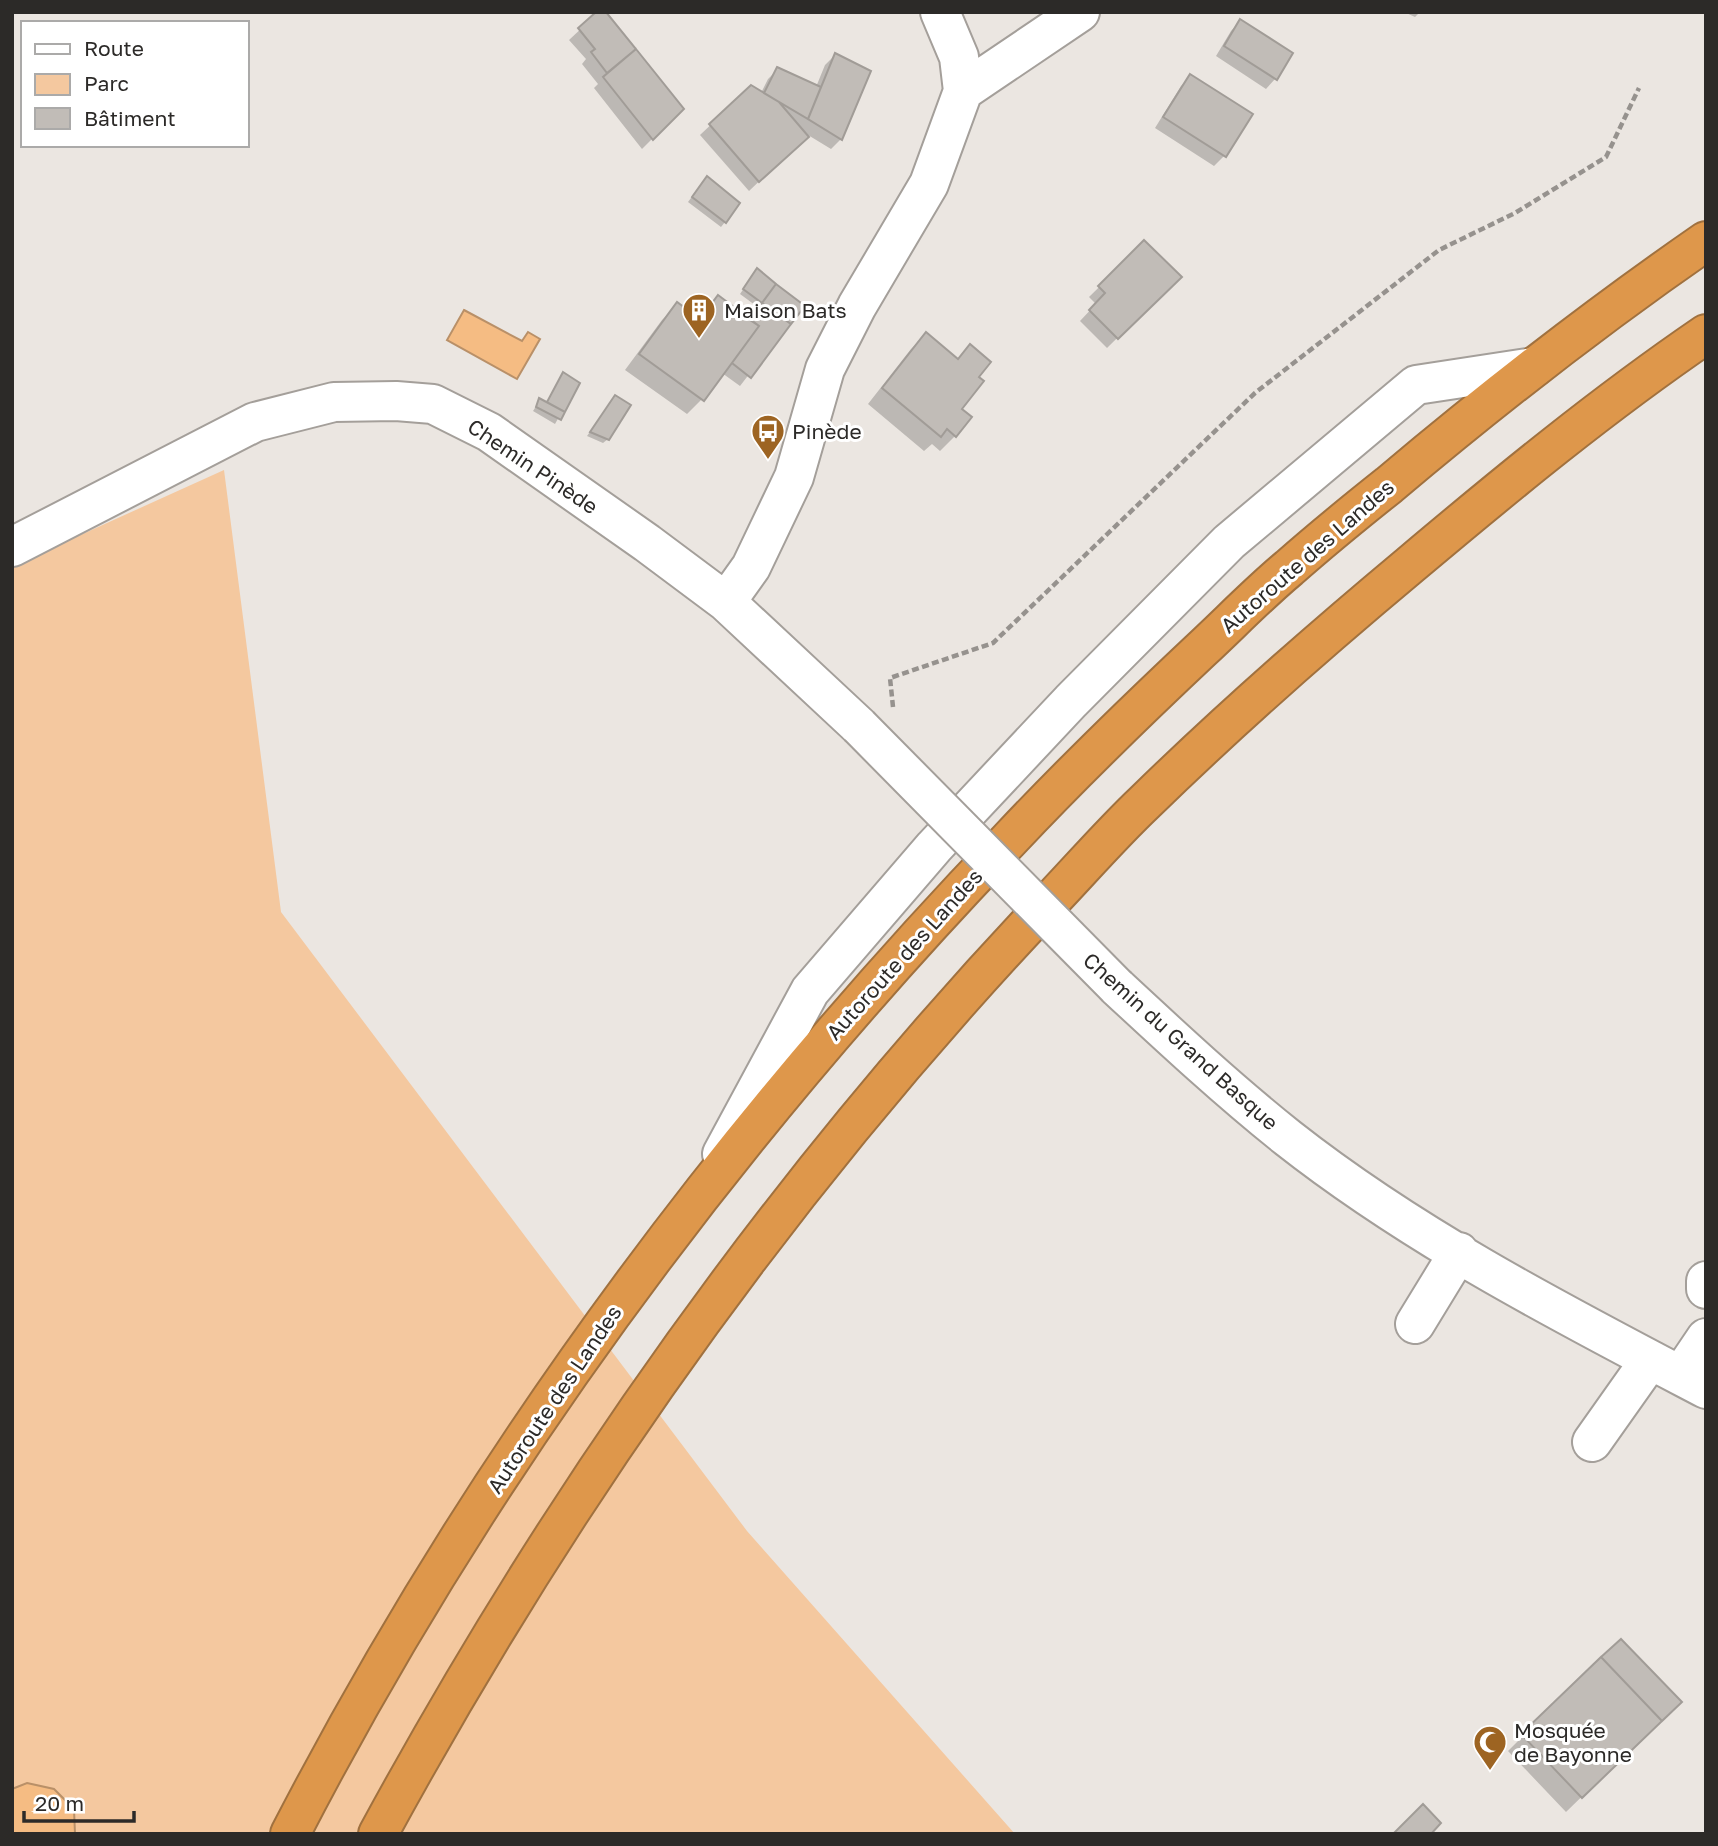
<svg xmlns="http://www.w3.org/2000/svg" width="1718" height="1846" font-family="'Golos Text',sans-serif">
<style>
.green{fill:#f4c89f}
.water{fill:#f5bc83;stroke:#b99068;stroke-width:2}
.shadow{fill:#0003}
.building{fill:#c1bcb7;stroke:#a19c97;stroke-width:2}
.lines{fill:none;stroke-linecap:round;stroke-linejoin:round}
.minor-casing{stroke:#a49f9a;stroke-width:42}
.highway-casing{stroke:#a0713f;stroke-width:42}
.path{stroke:#96928e;stroke-width:4.5;stroke-dasharray:7 3.5;stroke-linecap:butt}
.minor{stroke:#fff;stroke-width:38}
.highway{stroke:#de974b;stroke-width:38}
.minor-bridge-casing{stroke:#a49f9a;stroke-width:42;stroke-linecap:butt}
.minor-bridge{stroke:#fff;stroke-width:38}
.labels{text-anchor:middle;dominant-baseline:central;stroke-width:6;stroke-linejoin:round;paint-order:stroke}
.poi-label{font-size:21px;fill:#2c2a28;stroke:#fff;text-anchor:start}
.street-label{font-size:21px;fill:#2c2a28;stroke:#fff}
</style>
<rect width="100%" height="100%" fill="#ebe6e1"/>
<!-- green -->
<path class="green" d="M224,470l57,442 466,619 268,303h-1003v-1268z"/>
<!-- water -->
<path class="water" d="M464,310l58,31 6,-9 12,7 -23,40 -70,-39z
M27,1783l27,6 20,20 1,25h-63v-45z"/>
<!-- shadow -->
<path class="shadow" d="M599,12h5l78,97 -40,40 -48,-61 4,-4 -16,-20 4,-5 -17,-19z
M1404,12h16l-5,5z
M1240,21l50,33 -15,25 -9,10 -50,-33 15,-25z
M835,55l6,84 -10,10 -23,-14 -59,56 -49,-56 51,-48 10,6 7,-14 10,-10 38,18 9,-22z
M1191,76l60,39 -27,41 -10,10 -59,-38 26,-42z
M703,182l22,40 -4,5 -33,-25z
M1144,243l35,34 -72,71 -27,-27 16,-17 -7,-7z
M753,275l49,31 -62,80 -18,-13 -20,26 -15,15 -62,-44 37,-50 15,-15 21,14 21,-22 30,24 10,-13 -19,-14z
M926,334l31,26 13,-14 7,31 -17,33 -5,26 -15,15 -8,-7 -8,7 -56,-47 43,-55z
M564,374l14,9 -23,41 -22,-13 7,-11 6,4z
M615,397l-7,42 -5,4 -16,-7z
M1679,1702l-113,110 -58,-61 15,-15z"/>
<!-- building -->
<path class="building" d="M596,12h10l30,37 -29,24 -16,-21 4,-3 -17,-21z
M1240,19l53,34 -16,27 -53,-34z
M636,49l48,60 -31,31 -50,-63z
M835,53l36,18 -29,69 -34,-21z
M777,67l44,20 -13,32 -44,-26z
M1190,74l63,40 -27,43 -63,-40z
M751,85l28,17 30,35 -50,45 -50,-58z
M707,176l33,27 -14,20 -34,-26z
M1144,240l38,37 -64,62 -29,-29 16,-17 -7,-7z
M757,268l19,16 -14,19 -19,-14z
M776,284l29,22 -14,18 -29,-21z
M718,295l41,31 -55,75 -65,-47 38,-52 23,17z
M762,303l29,21 -40,54 -19,-15 27,-37 -9,-6z
M926,332l32,27 12,-15 21,18 -12,15 5,4 -22,28 10,8 -16,20 -9,-8 -6,8 -59,-49z
M563,372l17,11 -15,29 -18,-10z
M615,395l16,10 -22,35 -19,-8z
M539,398l26,14 -4,8 -25,-13z
M1621,1639l61,63 -20,19 -61,-64z
M1601,1657l61,64 -80,77 -61,-64z
M1423,1804l18,19 -10,11h-38z"/>
<g class="lines">
<defs>
<path id="minor" d="M963,91l117,-79
M12,547l243,-125 79,-20 62,-1 37,3 56,28 158,111 79,59 133,124
M726,602l25,-35 43,-90 31,-108 32,-63 72,-122 34,-93 -4,-34 -19,-45
M1117,987c56,52 112,104 171,151 127,100 275,176 418,251
M722,1154l88,-163 124,-144 137,-146 158,-159 187,-157 118,-18
M1706,1281v8
M1415,1324l44,-72
M1681,1375l25,-37
M1592,1442l58,-82"/>
<path id="highway" d="M290,1834c189,-366 436,-699 720,-995 62,-66 126,-128 192,-190 29,-27 57,-56 87,-81 33,-29 66,-56 100,-83 102,-86 207,-168 317,-244
M378,1834c181,-333 402,-646 662,-922 35,-36 68,-75 105,-110 85,-83 174,-161 265,-237 95,-80 192,-160 296,-231"/>
</defs>
<!-- minor casing -->
<use href="#minor" class="minor-casing"/>
<!-- highway casing -->
<use href="#highway" class="highway-casing"/>
<!-- path -->
<path class="path" d="M893,707l-3,-29 103,-35 262,-250 184,-143 76,-37 91,-56 33,-69"/>
<!-- minor -->
<use href="#minor" class="minor"/>
<!-- highway -->
<use href="#highway" class="highway"/>
<defs>
<path id="minor-bridge" d="M859,726l258,261"/>
</defs>
<!-- minor-bridge casing -->
<use href="#minor-bridge" class="minor-bridge-casing"/>
<!-- minor-bridge -->
<use href="#minor-bridge" class="minor-bridge"/>
</g>
<!-- icons -->
<defs>
<symbol id="building-pin" viewBox="-11 -11 22 30"><path d="M0 17L-7.5 6A9.5 9.5 0 1 1 7.5 6Z" fill="#9d6422" stroke="#fff"/><path d="M-4-6H4V6H1V3H-1V6H-4ZM-2.5-4.3h1.7v1.8h-1.7ZM.8-4.3h1.7v1.8H.8ZM-2.5-1h1.7V.8h-1.7ZM.8-1h1.7V.8H.8Z" fill="#fff"/></symbol>
<symbol id="bus-pin" viewBox="-11 -11 22 30"><path d="M0 17L-7.5 6A9.5 9.5 0 1 1 7.5 6Z" fill="#9d6422" stroke="#fff"/><path d="M-5-6H5V4H4V6H2V4H-2V6H-4V4H-5ZM-3.5-4V0h7V-4ZM-3.5 1.2v1.5H-2V1.2ZM2 1.2v1.5H3.5V1.2Z" fill="#fff"/></symbol>
<symbol id="mosque-pin" viewBox="-11 -11 22 30"><path d="M0 17L-7.5 6A9.5 9.5 0 1 1 7.5 6Z" fill="#9d6422" stroke="#fff"/><path d="M3.5-4.9A6 6 0 1 0 3.5 4.9A5 5 0 1 1 3.5-4.9Z" fill="#fff"/></symbol>
</defs>
<g fill-rule="evenodd">
<use href="#building-pin" x="680" y="291" width="38" height="52"/>
<use href="#bus-pin" x="749" y="412" width="38" height="52"/>
<use href="#mosque-pin" x="1471" y="1723" width="38" height="52"/>
</g>
<g class="labels">
<!-- poi labels -->
<g class="poi-label">
<text x="724" y="310">Maison Bats</text>
<text x="792" y="431">Pinède</text>
<text x="1514" y="1730">Mosquée<tspan x="1514" dy="24">de Bayonne</tspan></text>
</g>
<!-- street labels -->
<g class="street-label">
<text transform="translate(533 466) rotate(34)">Chemin Pinède</text>
<text transform="translate(1307 556) rotate(-41)">Autoroute des Landes</text>
<text transform="translate(904 954) rotate(-48)">Autoroute des Landes</text>
<text transform="translate(1181 1041) rotate(42)">Chemin du Grand Basque</text>
<text transform="translate(554 1399) rotate(-56)">Autoroute des Landes</text>
</g>
</g>
<!-- border -->
<rect width="1718" height="1846" fill="none" stroke="#2c2a28" stroke-width="28"/>
<!-- legend -->
<rect x="21" y="21" width="228" height="126" fill="#ffffff" stroke="#abaaa9" stroke-width="2"/>
<rect x="35" y="44" width="35" height="10" fill="#ffffff" stroke="#abaaa9" stroke-width="2"/>
<text x="84" y="56" font-size="21" fill="#2c2a28">Route</text>
<rect x="35" y="74" width="35" height="21" fill="#f4c89f" stroke="#abaaa9" stroke-width="2"/>
<text x="84" y="91" font-size="21" fill="#2c2a28">Parc</text>
<rect x="35" y="108" width="35" height="21" fill="#c1bcb7" stroke="#abaaa9" stroke-width="2"/>
<text x="84" y="126" font-size="21" fill="#2c2a28">Bâtiment</text>
<!-- scale -->
<path d="M24 1811v10h110v-10" fill="none" stroke="#2c2a28" stroke-width="3.5"/>
<text x="35" y="1811" font-size="21" fill="#2c2a28" stroke="#ffffff" stroke-width="5" paint-order="stroke">20 m</text>
</svg>
